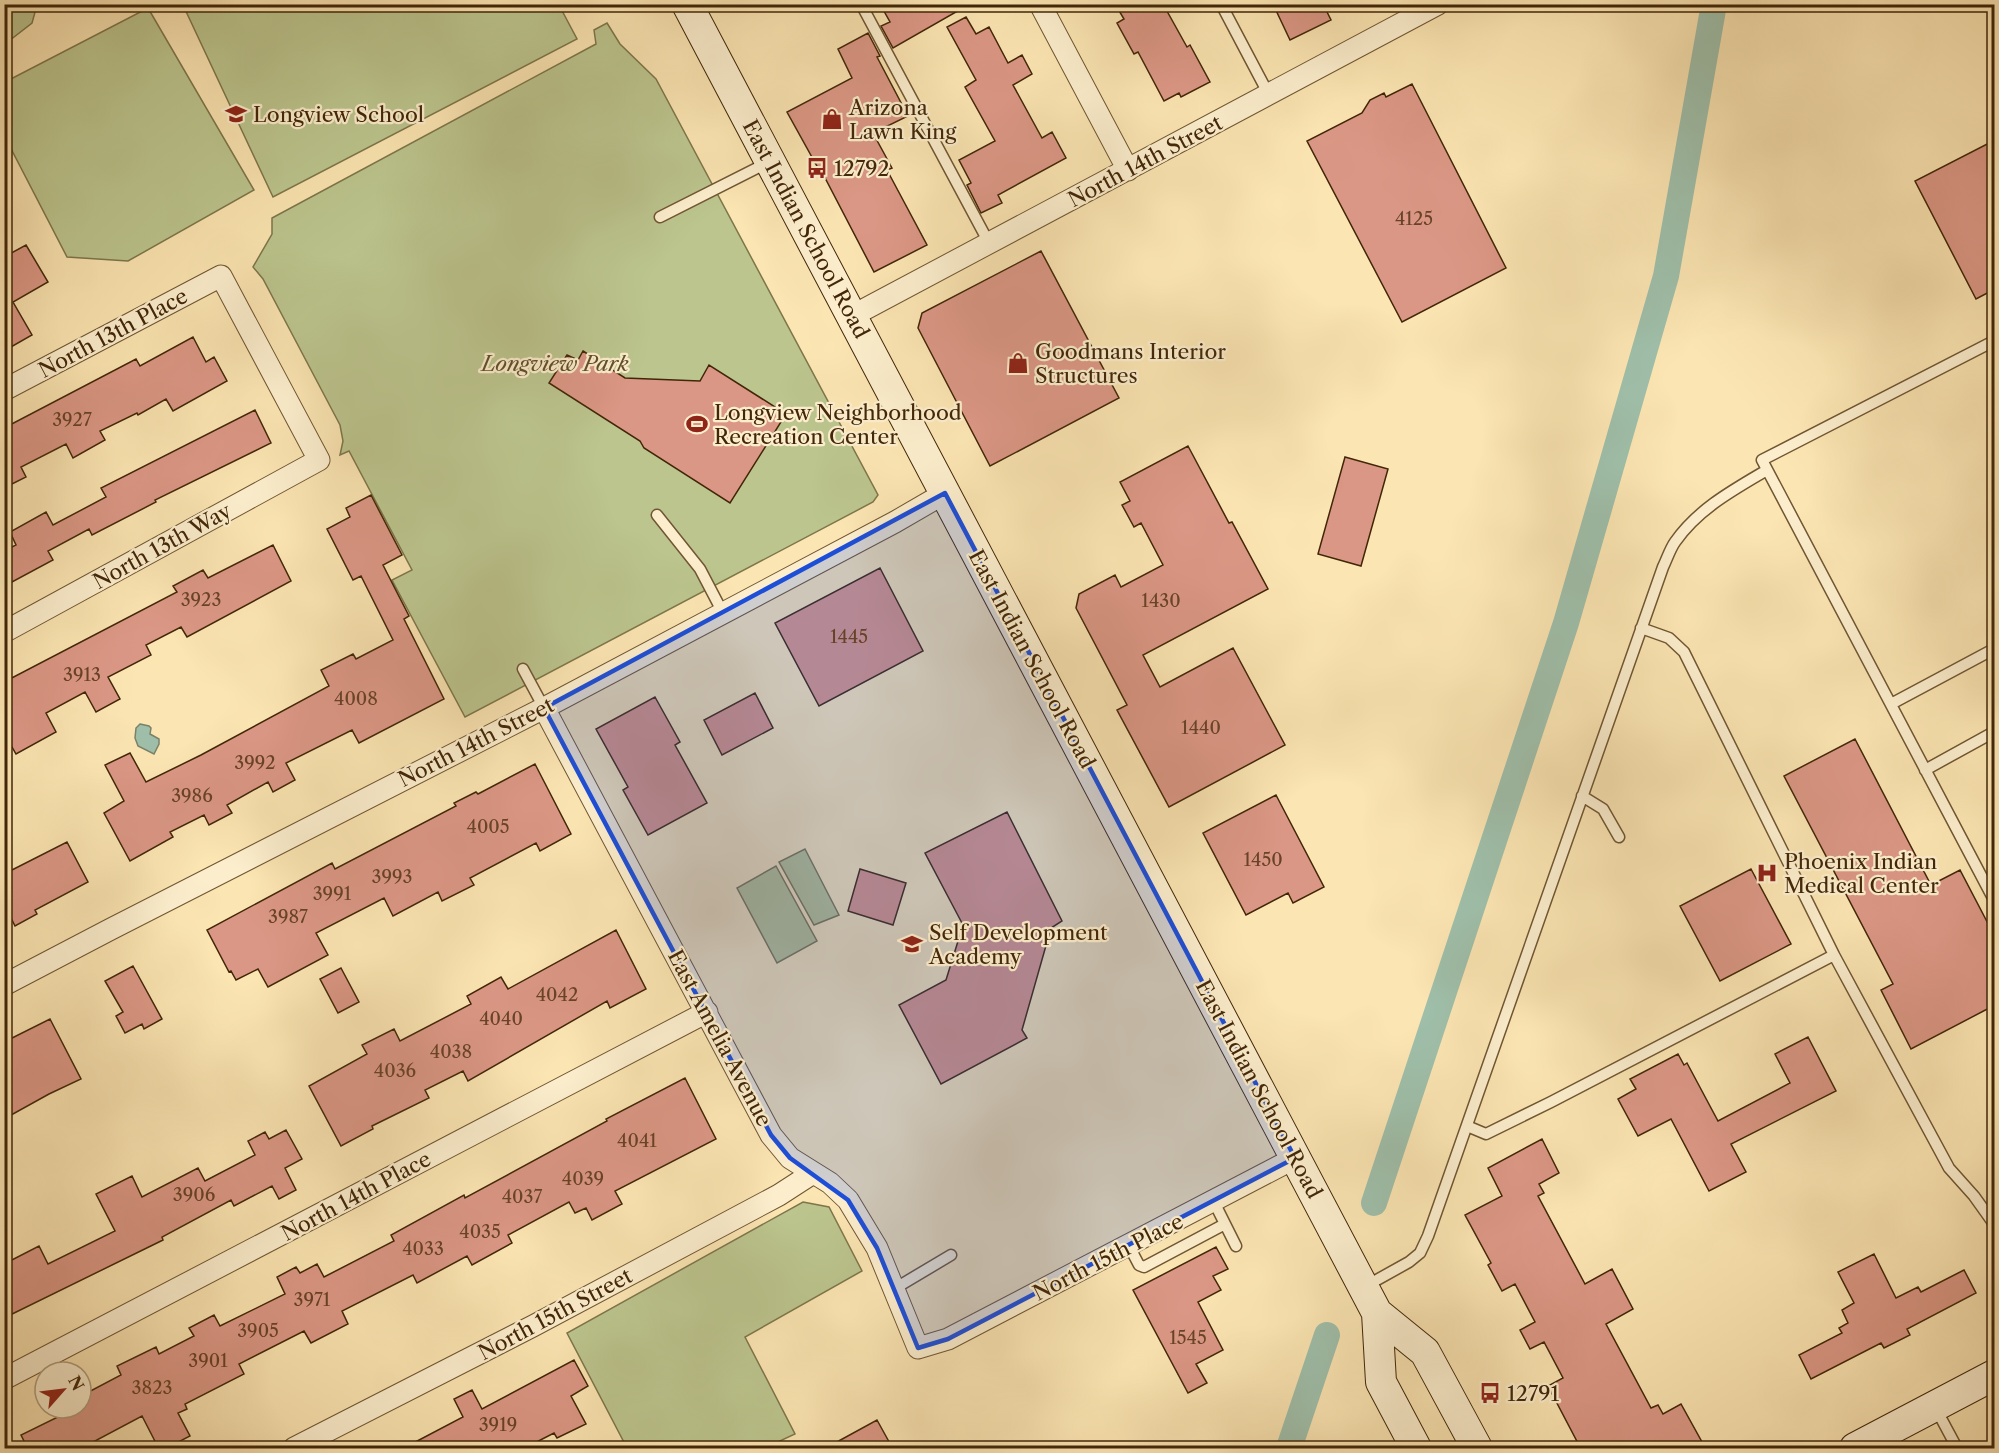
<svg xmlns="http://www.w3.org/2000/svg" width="1999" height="1453" font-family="'Libre Caslon Text',serif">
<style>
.green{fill:#bcc58e;stroke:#7e764b;stroke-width:1.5}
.water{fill:#9fbfaa;stroke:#798269;stroke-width:1.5}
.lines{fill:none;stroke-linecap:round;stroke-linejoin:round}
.canal{stroke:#9fbfaa;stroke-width:26}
.building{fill:#db9785;stroke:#412608;stroke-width:1.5}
.lane-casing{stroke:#705632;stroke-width:13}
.street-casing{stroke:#705632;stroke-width:23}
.secondary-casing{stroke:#412608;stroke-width:32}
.lane{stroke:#fceecd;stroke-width:10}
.street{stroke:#fceecd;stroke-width:21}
.secondary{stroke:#fceecd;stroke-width:30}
.marked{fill:#1d4ed8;fill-opacity:0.2;stroke:#1d4ed8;stroke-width:4.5;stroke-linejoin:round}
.labels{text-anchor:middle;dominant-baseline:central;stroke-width:4.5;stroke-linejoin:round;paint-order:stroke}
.number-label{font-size:18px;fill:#684227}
.poi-label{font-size:21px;fill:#412608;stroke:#fceecd;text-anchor:start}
.street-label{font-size:21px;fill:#412608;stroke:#fceecd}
.park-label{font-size:21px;font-style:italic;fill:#604e2a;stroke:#fceecd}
</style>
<rect width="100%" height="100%" fill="#fbe5b2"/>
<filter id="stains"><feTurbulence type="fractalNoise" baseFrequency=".00333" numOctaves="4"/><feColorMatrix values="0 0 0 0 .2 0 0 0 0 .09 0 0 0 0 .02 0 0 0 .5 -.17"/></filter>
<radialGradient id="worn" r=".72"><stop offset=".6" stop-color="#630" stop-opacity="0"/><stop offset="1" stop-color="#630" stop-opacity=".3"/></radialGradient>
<!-- green -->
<path class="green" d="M5,4l32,1 -5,18 -27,21z
M183,5h376l18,34 -304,158z
M148,8l106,182 -126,71 -61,-4 -62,-120v-55z
M607,23l13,21 36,35 222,416 -5,7 -408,215 -73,-137 20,-10 -63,-119 -9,4 3,-14 -3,-16 -77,-146 -10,-12 19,-33v-16l324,-174 -2,-14z
M805,849l34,66 -25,10 -35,-63z
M776,866l41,75 -40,22 -40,-75z
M803,1202l26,5 33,64 -117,66 50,97 -30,14h-138l-60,-115z"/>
<!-- water -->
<path class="water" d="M140,724l9,2 2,2 -1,6 9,5v5l-5,10 -16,-8 -3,-8 1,-10z"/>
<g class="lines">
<!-- canal -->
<path class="canal" d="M1374,1203l192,-580 100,-347 48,-272
M1289,1448l38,-113"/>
</g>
<!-- building -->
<path class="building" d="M880,4h90l-77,44 -12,-22 9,-4z
M1115,4h48l24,43 3,-2 20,37 -29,15 -2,-4 -15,8 -26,-49 -4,2 -17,-31 7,-4z
M1273,4h50l8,16 -41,20z
M966,17l10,17 13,-7 19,36 14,-8 10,19 -19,11 29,53 10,-6 14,26 -68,37 4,8 -21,10 -14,-28 4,-2 -12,-23 36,-19 -30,-54 11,-7 -29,-53z
M868,33l12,23 -3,1 31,59 -35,17 19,35 -5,2 40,75 -53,27 -50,-96 -1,1 -36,-65 65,-34 -14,-29z
M1412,84l94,184 -104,54 -95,-181 55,-28 8,-13 14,-7 2,4z
M1995,140v149l-19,10 -61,-118z
M26,245l22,37 -35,20 19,33 -28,16v-94z
M1041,251l78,147 -129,68 -72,-138 4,-15z
M193,337l13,25 8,-5 13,24 -54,30 -7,-12 -28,16 -1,-2 -37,18 5,9 -32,18 -7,-14 -45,23 5,10 -22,11v-60l132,-69 4,7z
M583,351l42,27 75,3 9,-16 77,49 -56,89 -86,-55 -4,-7 -91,-58 18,-28 11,5z
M255,410l16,33 -116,57 1,2 -64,33 -3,-6 -41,22 5,9 -41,22 -8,-14v-17l12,-6 -6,-13 36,-20 7,13 53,-28 -5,-9z
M1188,446l41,77 3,-1 36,67 -125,66 17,32 73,-39 52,97 -116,62 -52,-97 10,-5 -51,-97 3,-14 36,-19 6,12 42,-22 -22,-42 -7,4 -12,-22 8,-4 -10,-19z
M1345,457l43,12 -27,97 -43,-12z
M371,495l31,60 -19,10 26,51 -5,3 40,80 -85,44 -7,-13 -66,33 9,17 -22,12 -5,-10 -41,23 5,8 -23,12 -5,-10 -34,17 3,5 -43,24 -26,-48 20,-12 -19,-36 25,-12 16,29 55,-27 128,-69 -8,-16 32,-16 3,5 37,-19 -32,-64 -8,4 -26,-51 23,-12 -4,-9z
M273,545l18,36 -104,56 -6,-10 -35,18 5,10 -43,22 12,22 -24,13 -11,-20 -39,21 10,19 -40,22 -12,-21v-51l173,-90 -4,-6 30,-16 5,8z
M880,568l43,83 -104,55 -44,-83z
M755,693l18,35 -51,27 -18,-35z
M655,697l25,45 -5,3 32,58 -59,32 -25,-45 5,-3 -32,-58z
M1855,739l76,146 29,-15 35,67v68l-84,44 -30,-59 12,-6 -109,-208z
M535,764l36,70 -31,17 -4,-8 -66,35 4,7 -32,16 -4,-9 -45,24 -9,-18 -68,35 12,22 -60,32 -10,-18 -22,11 -5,-9 -2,1 -22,-42 125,-67 3,6 121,-63 -2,-3 22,-11 2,2z
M1276,795l48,92 -31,16 -5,-10 -42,22 -43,-82z
M1007,812l55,109 -11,7 -29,102 5,8 -86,46 -42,-79 47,-25 17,-55 -38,-72z
M67,842l21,40 -53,28 2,4 -22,12 -4,-8 -7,3v-47z
M860,869l46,14 -13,42 -45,-14z
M1751,869l40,75 -71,37 -40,-75z
M616,930l30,59 -36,19 -3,-7 -139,80 -5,-10 -38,19 4,8 -57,28 1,3 -32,17 -32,-60 58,-32 -5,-9 32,-16 6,12 71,-37 -4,-8 34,-19 7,12z
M133,966l29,53 -18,10 -2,-5 -17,9 -9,-17 7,-4 -18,-31z
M341,968l18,34 -21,11 -18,-34z
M50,1019l31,60 -32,15 -45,25v-77z
M1808,1037l28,54 -105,53 15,28 -37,19 -38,-72 -33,17 -20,-37 18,-10 -6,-10 48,-25 6,11 3,-2 31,58 72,-38 -15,-29z
M685,1078l31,61 -101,52 7,13 -30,16 -6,-12 -11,5 -6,-11 -61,33 4,8 -40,22 -5,-9 -50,27 -4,-8 -71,36 6,13 -37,19 -7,-12 -65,33 5,10 -59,30 2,5 -9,4 12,23 -25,13h-6l-17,-33 -62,33h-52l-7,-14 55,-27h5v-12l40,-21 -4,-9 39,-19 3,7 35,-18 -5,-8 25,-13 6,11 65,-32 -8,-17 19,-10 4,6 17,-9 7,13 70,-36 -3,-6 73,-40 1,3 142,-77 -1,-2z
M286,1130l16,29 -17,9 11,22 -17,9 -7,-13 -38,20 -3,-6 -69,37 1,3 -159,78v-54l35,-18 9,18 67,-33 -19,-37 36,-18 10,21 56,-29 7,13 50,-26 -7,-14 17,-9 4,7z
M1542,1139l17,34 -20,11 5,9 -6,3 47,88 27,-15 21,40 -27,15 45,84 7,-3 5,9 18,-10 21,38 -12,7h-109l-33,-63 15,-8 -19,-36 -14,7 -10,-19 15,-8 -20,-38 -13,7 -14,-26 3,-2 -26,-48 37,-19 -14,-28z
M1216,1247l12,22 -15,7 8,14 -23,12 25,48 -27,14 11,19 -19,10 -55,-103z
M1874,1254l22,44 22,-11 3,5 43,-22 12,23 -69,36 3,6 -26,13 -3,-5 -70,36 -12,-24 43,-22 -3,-5 9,-5 -6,-13 12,-7 -16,-31z
M574,1360l14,26 -17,10 15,28 -29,14 -3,-5 -31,16h-121l61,-32 -9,-18 18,-9 10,19z
M877,1420l16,29h-69z"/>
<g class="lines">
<defs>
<path id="lane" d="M861,4l128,239
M1221,4l48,91
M660,217l109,-55
M1994,341l-232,119 232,440
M657,515l43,54 23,44
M523,669l21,39
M1891,704l103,-55
M1925,770l69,-38
M1582,796l21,13 16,28
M1834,955l115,213 25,28 20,28
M1467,1126l19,8 65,-32 283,-147 -150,-303 -15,-14 -28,-10
M1214,1202l22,44
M1129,1246l10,19 5,2 81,-43
M1366,1286l43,-24 11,-9 8,-17 235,-669c4,-8 7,-18 12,-25 23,-33 58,-52 92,-72
M894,1289l57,-34
M1935,1407l22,41"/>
<path id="street" d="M1040,4l88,166
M852,316l586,-312
M4,390l217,-114 98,184 -315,172
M544,708l227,427 19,23 40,25 18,17 29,48 41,100 30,-9 347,-181
M4,985l107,-56 433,-221 351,-186 50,-29
M4,1379l703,-367
M294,1448l239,-122 246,-131 34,-22"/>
<path id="secondary" d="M687,4l690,1309 48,39 52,96
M1377,1313l4,69 35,66
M1855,1448l139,-73"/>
</defs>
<!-- lane casing -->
<use href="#lane" class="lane-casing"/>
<!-- street casing -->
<use href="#street" class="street-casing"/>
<!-- secondary casing -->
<use href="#secondary" class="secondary-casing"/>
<!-- lane -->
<use href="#lane" class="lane"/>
<!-- street -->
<use href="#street" class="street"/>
<!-- secondary -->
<use href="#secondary" class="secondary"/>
</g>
<!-- marked area -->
<path class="marked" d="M945,493l350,665 -347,181 -30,9 -41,-100 -29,-48 -58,-42 -19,-23 -227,-427z"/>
<!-- icons -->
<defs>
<symbol id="school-bare" viewBox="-9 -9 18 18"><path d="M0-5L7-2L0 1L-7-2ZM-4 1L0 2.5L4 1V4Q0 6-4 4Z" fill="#8f2418" stroke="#fceecd" stroke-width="2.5" paint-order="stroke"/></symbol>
<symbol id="shop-bare" viewBox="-9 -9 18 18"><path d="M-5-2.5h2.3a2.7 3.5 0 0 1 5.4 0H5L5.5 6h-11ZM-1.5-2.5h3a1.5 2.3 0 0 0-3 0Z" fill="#8f2418" stroke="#fceecd" stroke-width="2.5" paint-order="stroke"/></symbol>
<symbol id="bus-bare" viewBox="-9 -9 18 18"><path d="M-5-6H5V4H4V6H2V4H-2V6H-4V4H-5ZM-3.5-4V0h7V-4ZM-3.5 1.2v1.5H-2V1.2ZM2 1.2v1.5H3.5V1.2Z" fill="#8f2418" stroke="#fceecd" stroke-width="2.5" paint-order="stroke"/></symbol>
<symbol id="stadium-bare" viewBox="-9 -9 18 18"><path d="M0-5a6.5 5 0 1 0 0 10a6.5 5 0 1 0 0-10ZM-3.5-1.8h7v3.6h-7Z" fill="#8f2418" stroke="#fceecd" stroke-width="2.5" paint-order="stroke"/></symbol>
<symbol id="hospital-bare" viewBox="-9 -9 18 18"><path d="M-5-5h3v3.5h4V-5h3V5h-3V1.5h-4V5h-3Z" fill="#8f2418" stroke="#fceecd" stroke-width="2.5" paint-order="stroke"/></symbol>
</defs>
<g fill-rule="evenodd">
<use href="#school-bare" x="221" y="99" width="30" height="30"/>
<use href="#shop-bare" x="817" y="104" width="30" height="30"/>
<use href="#bus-bare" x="802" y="153" width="30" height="30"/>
<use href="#shop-bare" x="1003" y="348" width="30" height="30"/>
<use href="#stadium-bare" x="682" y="409" width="30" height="30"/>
<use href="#hospital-bare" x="1752" y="858" width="30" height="30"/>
<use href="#school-bare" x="897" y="929" width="30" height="30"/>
<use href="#bus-bare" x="1475" y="1378" width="30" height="30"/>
</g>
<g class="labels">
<!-- number labels -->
<g class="number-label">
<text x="1414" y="219">4125</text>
<text x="72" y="420">3927</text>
<text x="201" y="600">3923</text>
<text x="1161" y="601">1430</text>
<text x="849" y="637">1445</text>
<text x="82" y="675">3913</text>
<text x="356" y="699">4008</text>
<text x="1201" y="728">1440</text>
<text x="255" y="763">3992</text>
<text x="192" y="796">3986</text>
<text x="488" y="827">4005</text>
<text x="1263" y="860">1450</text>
<text x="392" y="877">3993</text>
<text x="332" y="894">3991</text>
<text x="288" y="917">3987</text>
<text x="557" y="995">4042</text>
<text x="501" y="1019">4040</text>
<text x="451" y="1052">4038</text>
<text x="395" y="1071">4036</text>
<text x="637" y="1141">4041</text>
<text x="583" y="1179">4039</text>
<text x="194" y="1195">3906</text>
<text x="522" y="1197">4037</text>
<text x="480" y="1232">4035</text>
<text x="423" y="1249">4033</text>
<text x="312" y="1300">3971</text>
<text x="258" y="1331">3905</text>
<text x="1188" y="1338">1545</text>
<text x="208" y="1361">3901</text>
<text x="152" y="1388">3823</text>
<text x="498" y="1425">3919</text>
</g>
<!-- poi labels -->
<g class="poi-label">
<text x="849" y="107">Arizona<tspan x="849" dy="24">Lawn King</tspan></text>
<text x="253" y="114">Longview School</text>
<text x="834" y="168">12792</text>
<text x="1035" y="351">Goodmans Interior<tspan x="1035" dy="24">Structures</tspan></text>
<text x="714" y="412">Longview Neighborhood<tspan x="714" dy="24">Recreation Center</tspan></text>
<text x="1784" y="861">Phoenix Indian<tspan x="1784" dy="24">Medical Center</tspan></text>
<text x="929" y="932">Self Development<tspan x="929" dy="24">Academy</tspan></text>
<text x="1507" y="1393">12791</text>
</g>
<!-- street labels -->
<g class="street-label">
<text transform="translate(1145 161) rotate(-28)">North 14th Street</text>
<text transform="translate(806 229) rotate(62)">East Indian School Road</text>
<text transform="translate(113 333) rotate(-28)">North 13th Place</text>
<text transform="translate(162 546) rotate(-29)">North 13th Way</text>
<text transform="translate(1032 659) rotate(62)">East Indian School Road</text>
<text transform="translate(476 742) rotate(-27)">North 14th Street</text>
<text transform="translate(720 1038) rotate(62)">East Amelia Avenue</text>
<text transform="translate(1259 1089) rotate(62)">East Indian School Road</text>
<text transform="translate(356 1196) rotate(-28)">North 14th Place</text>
<text transform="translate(1108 1257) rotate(-27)">North 15th Place</text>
<text transform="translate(555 1314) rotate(-28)">North 15th Street</text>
</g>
<!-- park labels -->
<g class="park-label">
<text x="555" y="363">Longview Park</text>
</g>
</g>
<!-- margin -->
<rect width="1999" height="1453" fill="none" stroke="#fbe5b2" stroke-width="24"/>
<rect x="6" y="6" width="1987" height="1441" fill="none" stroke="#412608" stroke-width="3"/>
<rect x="12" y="12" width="1975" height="1429" fill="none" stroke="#412608" stroke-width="1.5"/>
<!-- north arrow -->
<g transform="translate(63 1390) rotate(62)"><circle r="28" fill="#fceecd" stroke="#b19e7e" stroke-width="1.5"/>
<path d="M0-4.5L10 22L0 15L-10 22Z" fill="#8f2418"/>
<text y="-9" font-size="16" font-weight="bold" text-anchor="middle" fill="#412608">N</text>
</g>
<rect width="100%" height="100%" filter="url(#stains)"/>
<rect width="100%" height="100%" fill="url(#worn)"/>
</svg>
